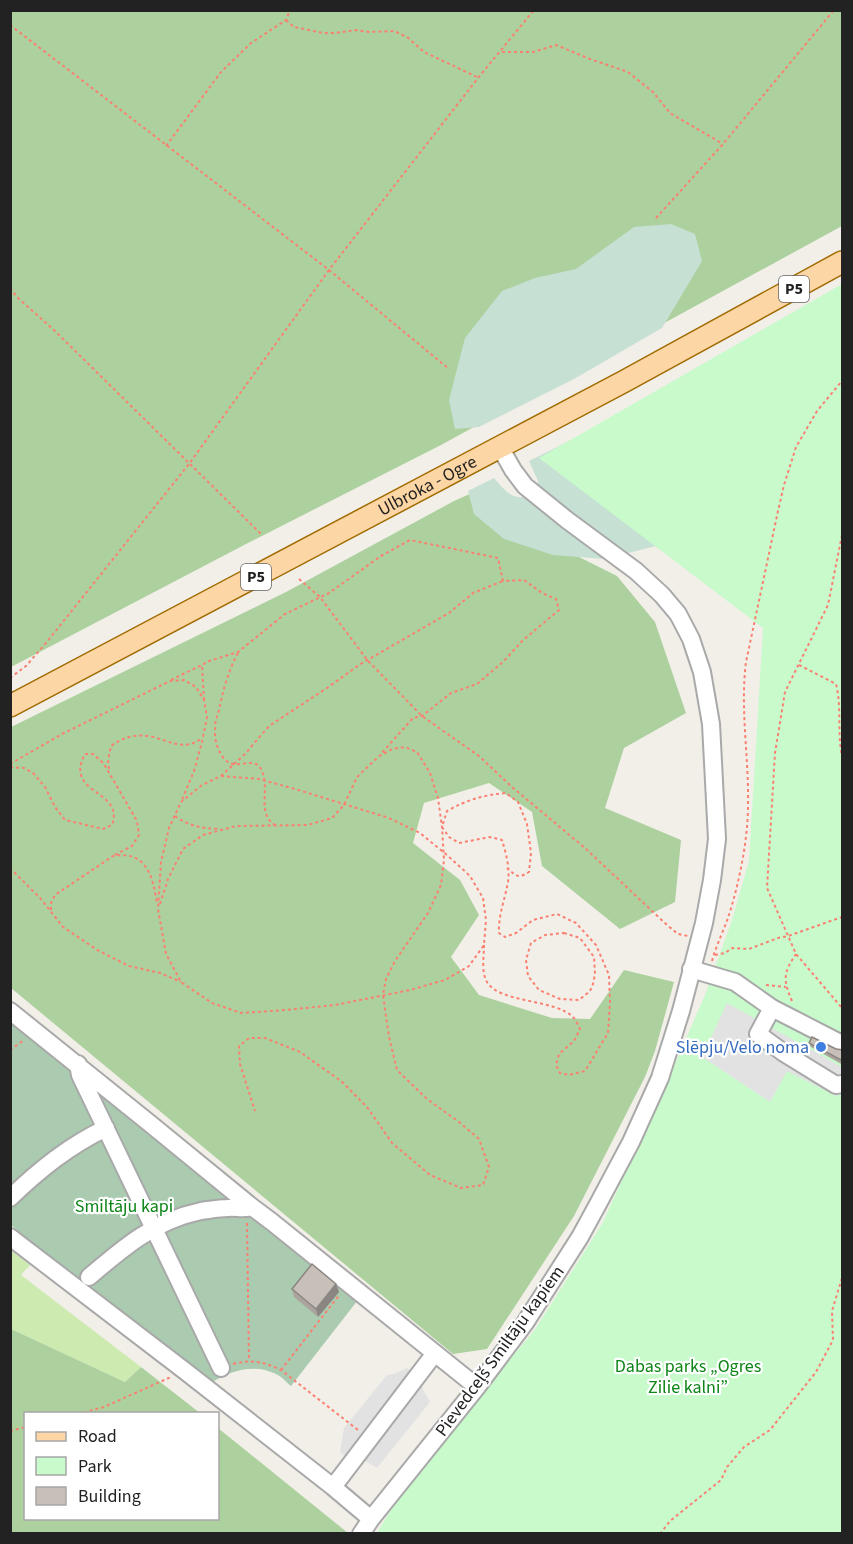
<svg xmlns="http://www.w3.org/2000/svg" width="853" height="1544" font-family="'Source Sans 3',sans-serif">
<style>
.grass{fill:#cdebb0}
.forest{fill:#add19e}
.wetland{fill:#c6e0d4}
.cemetery{fill:#aacbaf}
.park{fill:#c8facc}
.parking{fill:#e2e2e2}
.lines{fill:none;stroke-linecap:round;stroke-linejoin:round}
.minor-casing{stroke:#a9a9a9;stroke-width:20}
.major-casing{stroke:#a06b00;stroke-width:24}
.path{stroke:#fa8072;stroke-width:2;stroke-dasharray:3 3;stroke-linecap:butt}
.minor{stroke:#fff;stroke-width:16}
.major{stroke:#fcd6a4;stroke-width:21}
.wall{fill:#aba49e}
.shaded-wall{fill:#8b8681}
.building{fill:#c7bfb8;stroke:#8b8681;stroke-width:1.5}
.shop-dot{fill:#3f7fe0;stroke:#fff;stroke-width:2}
.labels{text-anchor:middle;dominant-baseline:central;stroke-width:4.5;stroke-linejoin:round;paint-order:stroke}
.shield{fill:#fff;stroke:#646464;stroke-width:1.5}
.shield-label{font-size:16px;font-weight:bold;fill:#222}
.street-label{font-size:18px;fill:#222;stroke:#fff}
.shop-label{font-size:18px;fill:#366cbe;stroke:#fff;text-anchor:end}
.park-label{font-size:18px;fill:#0c8416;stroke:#fff}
</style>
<rect width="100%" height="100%" fill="#f2efe9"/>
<!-- grass -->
<path class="grass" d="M10,1250l20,15 -9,10 120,92 -16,15 -114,-53z"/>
<!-- forest -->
<path class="forest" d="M11,11h831v215l-401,219 -195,99 -235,123z
M492,484l45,52 80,40 38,46 31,91 -62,35 -19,60 76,32 -6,62 -55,27 -78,-63 -10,-54 -43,-29 -65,20 -11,40 47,37 19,35 -28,42 28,38 73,23 38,1 34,-49 50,12 -19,69 -10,26 -71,139 -87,133 -34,5 -442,-366v-261l275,-135 168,-91z
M11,1329l114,53 16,-15 59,46 -174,1v104h192v-90l130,105h-337z"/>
<!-- wetland -->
<path class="wetland" d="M671,224l24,10 7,27 -40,67 -88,51 -95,48 -24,2 -6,-29 16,-62 37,-47 33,-13 41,-9 58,-42z
M724,364l-23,171 -97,24 -51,-4 -49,-16 -30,-25 -6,-23 26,-13c14,16 23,28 44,11v-8l-9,-20z"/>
<!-- cemetery -->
<path class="cemetery" d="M10,1001l223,181 135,105 -77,99c-5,-4 -10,-10 -15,-12 -23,-11 -46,-3 -65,9l-135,-104 -65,-54z"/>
<!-- park -->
<path class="park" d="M842,284v1249l-466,1 44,-70 114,-133 68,-107 65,-142 38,-87 27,-75 17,-59 14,-233 -224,-170z"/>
<!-- parking -->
<path class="parking" d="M727,1003l115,64v27l-6,2 -49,-25 -17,31 -68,-45z
M407,1368l13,9 3,13 7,12 -53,66 -11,-7 -11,5 -15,-14 4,-24 43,-53 7,-1z"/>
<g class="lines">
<defs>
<path id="minor" d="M691,969l44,13 37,26 70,36
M772,1008l-14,26 26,19 52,32 6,-1
M10,1011l138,111 104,85
M78,1064l2,11 141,293
M10,1198c30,-29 59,-52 96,-70
M10,1237l175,134 148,116 38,32
M89,1277c35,-30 65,-56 112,-66 8,-1 18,-3 27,-3 8,-1 16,2 24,-1l20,15 205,165
M333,1487l102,-134
M361,1534l10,-15 106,-132 48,-64 55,-86 18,-33 33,-62 29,-64 21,-67 23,-88 8,-43 5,-41 -6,-115 -9,-52 -11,-33 -13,-25 -16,-19 -26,-24 -69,-51 -42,-34 -12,-16 -13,-23"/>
<g id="major">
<path id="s1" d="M10,706l613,-324 219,-120"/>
</g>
</defs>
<!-- minor casing -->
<use href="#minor" class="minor-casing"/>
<!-- major casing -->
<use href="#major" class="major-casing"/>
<!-- path -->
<path class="path" d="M286,20l8,7 29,6h12l21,-3 13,2 25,-1 13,6 17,15 53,25
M10,25l319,245 120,99
M502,52h31l23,-7 34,14 38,13 25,20 17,21 53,31
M166,146l55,-74 30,-29 35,-23 4,-10
M656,218l67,-74 111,-134
M10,288l7,9 38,34 207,204
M842,535l-14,70 -43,87 -10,61 -8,135 29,66 46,54
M299,579l21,18 48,64 54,55 57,40 33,31 73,61 82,77 11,9 10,2
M238,653c-10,18 -15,38 -19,57 -2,6 -4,12 -4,18 -1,11 3,27 13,34 12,8 29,-9 35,12 6,17 -6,40 12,51
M799,665l37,19c6,24 1,48 6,72
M10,678l16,-12 20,-23 143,-179 140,-194 149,-192 56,-68
M171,680l33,-16
M204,700l-2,-34 4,-4 32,-10 47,-38 44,-21 52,-37 29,-16 88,18 5,23 21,-1 18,13 14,6 3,11 -37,31 -18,20 -27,23 -26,9 -29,23 -9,2 -33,37
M10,764l52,-30 108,-53 14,-1 12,7 8,13 3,17 -5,25 -8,29 -12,29
M10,767l14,1 9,5 12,14 10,20 10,13 38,9 9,-4c13,-36 -49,-30 -27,-71h8l11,10 33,57 2,14 -7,11 -19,10
M109,769l-1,-9 3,-14c11,-8 23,-12 37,-10 20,3 35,17 54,2
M221,776l38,3 36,10 94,29 31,15 27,22 23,21 13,22 3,22 -2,25 -15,21 -24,14 -35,10 -75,15 -49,5 -45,3 -29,-10 -31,-21 -15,-28 -8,-45 3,-47 8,-34 12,-26 21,-17 19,-9 24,-22 24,-28 58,-38 32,-23 90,-52 24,-20 30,-12
M175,816c16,11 26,12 45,13
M10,868l31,31 22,28 36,24 30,15 31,7 21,9
M160,904l8,-25 15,-30 20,-14 33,-9 72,-1 24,-7 12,-13 13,-28 21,-20 14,-8 13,-2 12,5 13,21 8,25 4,29 2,33 -3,25 -13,28 -33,48 -9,18 -3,16 6,42 8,33 30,29 32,23 20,17 10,28 -6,18 -22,3 -31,-13 -38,-32 -25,-36 -26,-26 -41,-29 -35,-14h-16l-10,8 1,18 15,47
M51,910v-7l4,-8 58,-39c33,-6 40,20 44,48
M564,933l16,5 14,19 1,17 -2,10 -3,7 -11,9 -19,-1 -21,-9 -11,-14 -2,-16 5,-17 14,-8z
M484,945c0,12 -3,27 3,37 12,21 68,17 86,35 3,3 5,8 7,12l-6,12 -15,13 -3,11 4,8 9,2 16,-4 23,-38 2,-31 -1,-27 -13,-30 -20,-22 -19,-9 -24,6 -17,13 -11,4 -6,-4c-1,-17 6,-34 9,-51 2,-14 -2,-29 -6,-42l-12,-3 -31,6 -10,-6 -7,-10 5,-16c20,-11 36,-16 59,-18l12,9 9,22 4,29 -2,19c-11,7 -13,4 -22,-4
M715,955l10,-2 7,-5 17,1 29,-11 10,-2 54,-19
M712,961c4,-15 11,-29 16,-43 11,-34 20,-78 20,-113 1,-48 -8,-95 -2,-143l32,-151 6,-26 12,-38 21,-36 25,-30
M766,985l20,2
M792,1001c-9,-21 -9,-28 4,-47
M10,1050l14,-10
M247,1223l2,138
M233,1364c19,-5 31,-2 48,6l77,60
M281,1370l59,-76
M78,1414l26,-7 67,-30
M10,1431l16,-4
M660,1534l10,-13 51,-41 6,-13 17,-20 26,-17 46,-58 17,-32 -1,-29 10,-33"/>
<!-- minor -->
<use href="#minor" class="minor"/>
<!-- major -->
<use href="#major" class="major"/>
</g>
<!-- wall -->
<path class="wall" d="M809,1043l34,7v15l-32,-18z
M336,1284l3,8 -21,25 -24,-20 -2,-8z"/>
<!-- shaded-wall -->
<path class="shaded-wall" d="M336,1284l3,8 -21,25 -2,-8z"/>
<!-- building -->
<path class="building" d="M812,1037l24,12 7,1v11l-34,-18z
M312,1264l24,20 -20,25 -24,-20z"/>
<!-- markers -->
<circle class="shop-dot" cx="821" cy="1047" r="6"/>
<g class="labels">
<!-- shield labels -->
<g class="shield">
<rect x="779" y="276" width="30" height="26" rx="4.5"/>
<rect x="241" y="564" width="30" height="26" rx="4.5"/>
</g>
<g class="shield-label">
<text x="794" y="289">P5</text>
<text x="256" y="577">P5</text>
</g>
<!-- street labels -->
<g class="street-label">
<text stroke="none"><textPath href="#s1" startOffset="472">Ulbroka - Ogre</textPath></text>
<text transform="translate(500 1351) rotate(-54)">Pievedceļš Smiltāju kapiem</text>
</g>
<!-- shop labels -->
<g class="shop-label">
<text x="809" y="1047">Slēpju/Velo noma</text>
</g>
<!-- park labels -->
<g class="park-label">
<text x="124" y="1206">Smiltāju kapi</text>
<text x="688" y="1366">Dabas parks „Ogres<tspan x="688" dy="21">Zilie kalni”</tspan></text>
</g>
</g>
<!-- border -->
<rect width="853" height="1544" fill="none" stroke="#222222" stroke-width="24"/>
<!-- legend -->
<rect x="24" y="1412" width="195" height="108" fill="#ffffff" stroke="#a7a7a7" stroke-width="1.5"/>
<rect x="36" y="1432" width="30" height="9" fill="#fcd6a4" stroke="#a7a7a7" stroke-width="1.5"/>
<text x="78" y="1442" font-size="18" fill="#222222">Road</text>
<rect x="36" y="1457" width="30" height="18" fill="#c8facc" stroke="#a7a7a7" stroke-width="1.5"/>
<text x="78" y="1472" font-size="18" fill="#222222">Park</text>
<rect x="36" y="1487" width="30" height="18" fill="#c7bfb8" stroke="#a7a7a7" stroke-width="1.5"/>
<text x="78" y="1502" font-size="18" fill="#222222">Building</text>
</svg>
